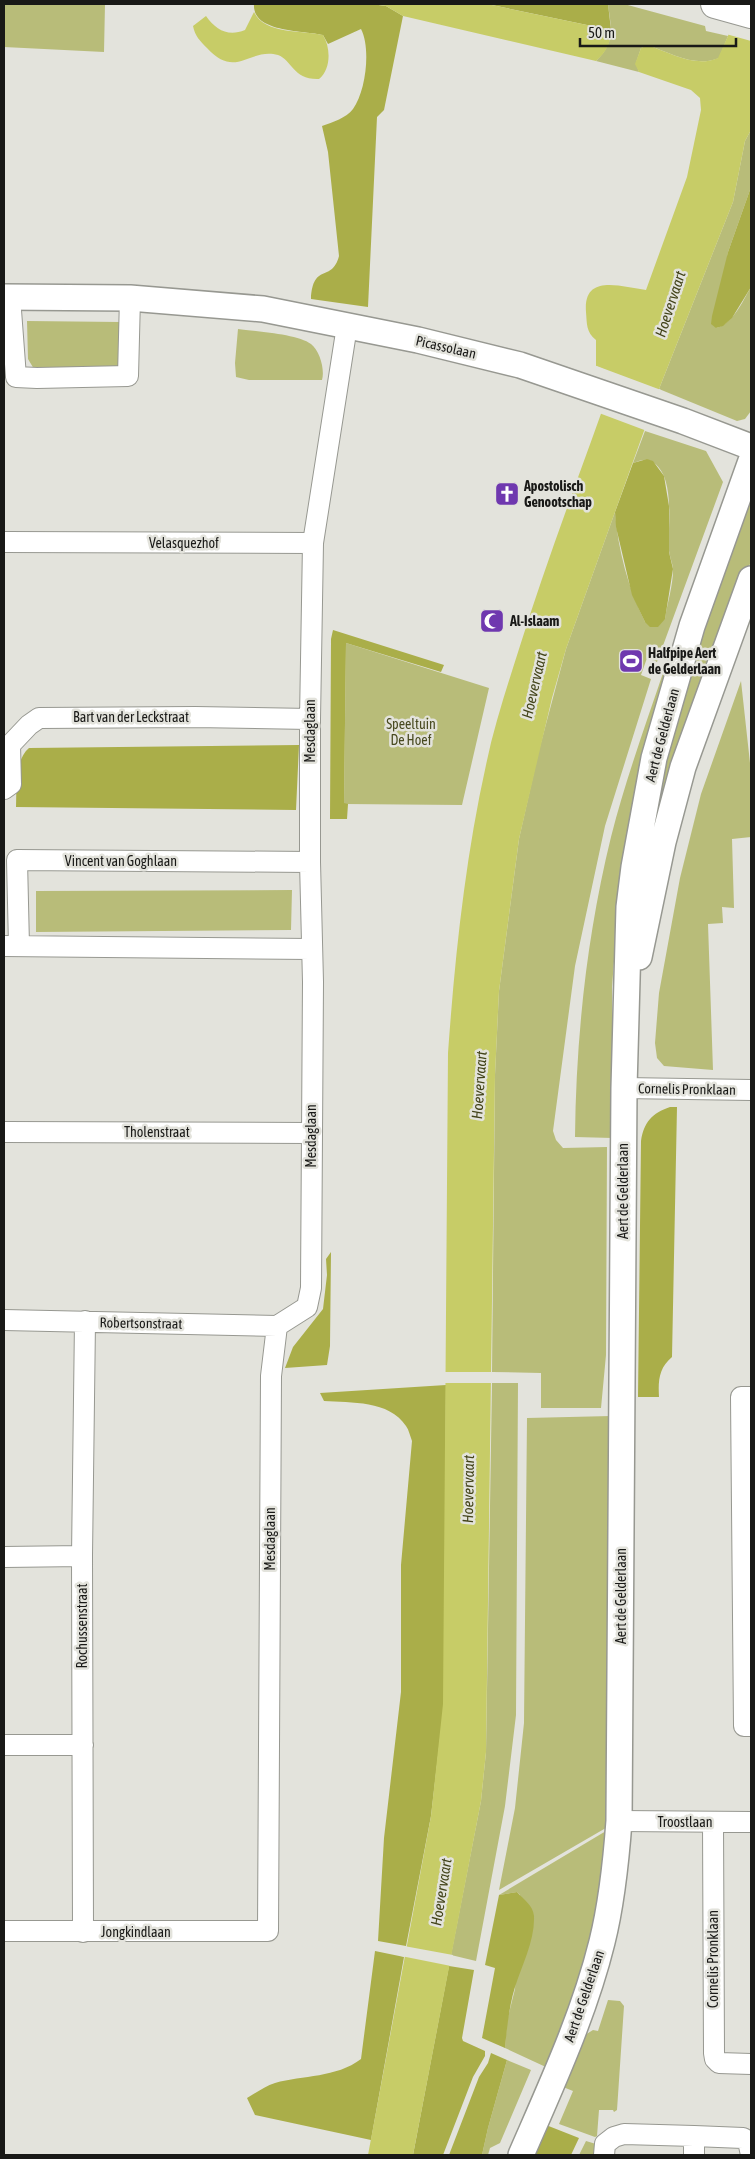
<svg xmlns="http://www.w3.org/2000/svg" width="755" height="2159" font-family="'Asap Condensed',sans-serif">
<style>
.green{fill:#b8bc79}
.forest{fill:#aaae49}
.water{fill:#c7cc67}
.pier{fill:#e3e3dc}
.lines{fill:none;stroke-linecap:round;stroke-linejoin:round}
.minor-casing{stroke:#979891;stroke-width:22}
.tertiary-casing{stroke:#979891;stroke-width:28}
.trunk-casing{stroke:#979891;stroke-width:30}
.minor{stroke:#fff;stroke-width:20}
.tertiary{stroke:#fff;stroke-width:25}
.trunk{stroke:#fff;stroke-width:28}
.labels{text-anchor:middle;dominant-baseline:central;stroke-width:5;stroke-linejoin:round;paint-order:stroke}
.street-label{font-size:14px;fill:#191917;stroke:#e3e3dc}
.poi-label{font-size:14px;font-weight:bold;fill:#191917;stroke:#e3e3dc;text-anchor:start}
.park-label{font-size:14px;fill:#484a20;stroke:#e3e3dc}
.water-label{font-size:15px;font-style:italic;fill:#424319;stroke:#e3e3dc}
</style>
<rect width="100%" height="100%" fill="#e3e3dc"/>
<!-- green -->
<path class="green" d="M4,4h101l-1,48 -100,-5z
M608,4h16l81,22 1,5 22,5 -9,22c-23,10 -49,-5 -71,-13l-7,3 -5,15 3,9 -43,-11c20,-19 15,-33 12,-57z
M751,130v57l-23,65 -12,76c18,-5 26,-26 35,-41v124l-6,8 -8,2 -78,-32 74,-187 12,-61z
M27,321l93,1v41l-2,4 -84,2 -6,-10z
M238,329c16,2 60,5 73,15 9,7 14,26 11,36h-73l-13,-3 -1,-14z
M645,431l61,20 17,31 -66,180 -10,-4 -6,17 10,4 -46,147 -30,140 -22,165 3,9 7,8 44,-1 -1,208 -5,53h-60v-35l-49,-1 3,-297 4,-84 20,-152 19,-85 28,-105 49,-137c3,38 13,76 30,110l20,-3c2,-15 8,-33 8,-49 0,-6 -3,-12 -4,-19 -2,-24 8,-76 -18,-90 -5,-3 -12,0 -18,2z
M751,487v74l-63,173 -31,105 -15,11 31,-150z
M346,643l143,45 -27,117 -118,-1z
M669,663l-49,221 -8,103 1,151 -38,-1c1,-101 12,-202 36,-300 15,-59 36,-116 55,-173z
M741,681l10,91v65l-19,2 2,69 -12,-1 1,16 -15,1 5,146 -49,-4 -7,-8 -2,-15 4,-50 21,-115 21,-84z
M292,890l-1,40 -255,2v-41z
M492,1383h26l-2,332 -11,91 -29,155 -25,-6 30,-154 5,-49z
M611,1416v409l-112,65 16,-82 9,-85 3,-305z
M611,1828l-15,102 -48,138 -43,-20 2,-27 8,-32 5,-94 -3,-3 -18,3z
M608,2000l12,1 4,5 -7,104 -3,2 -1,-2h-14l-2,26 -2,1 -36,-13 14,-33 -10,-4 22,-52 8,-5 5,1z
M507,2060l24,10 -31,73 -10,5 -2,7h-6l6,-27z
M586,2141l10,3v11h-17z"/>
<!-- forest -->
<path class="forest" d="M254,4h117l15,2 17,10 -19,94 -7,7 -9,190 -57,-8c2,-37 21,-16 28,-43l-11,-104 -6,-26c11,-4 24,-8 31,-17 13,-18 18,-61 8,-80l-33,15 -5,-9c-19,-5 -71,-2 -69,-31z
M487,4h121l3,26z
M751,187v100l-19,31 -9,8 -7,2 -5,-4 1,-8 16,-64z
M647,459l6,2 11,15 5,30v46l4,17 -8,50 -7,8h-8l-5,-5 -13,-27 -16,-68 -1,-15 18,-49z
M333,630l111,35 -3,7 -95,-29 -2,160 4,1 -1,15h-17l1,-180z
M299,745l-3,65 -280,-3c1,-19 -2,-46 13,-59z
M670,1107h7l-5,250c-13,11 -14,23 -13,40h-21l3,-256c3,-19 11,-28 29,-34z
M331,1252l-1,94 -3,19 -42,3 8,-21 30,-38 4,-34 -1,-16z
M446,1385l-2,319 -13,112 -25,130 -28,-5 6,-103 17,-146v-127l11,-124c-2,-5 -3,-11 -6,-15 -17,-26 -55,-23 -82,-25l-4,-8z
M517,1892c7,8 16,13 17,24 1,24 -12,49 -19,71 -6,20 -8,40 -10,61l-23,-10 13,-70 -10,-3 14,-70z
M375,1951l29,6 -33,183 -116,-25 -8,-17c9,-5 18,-12 28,-15 28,-8 61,-5 86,-24z
M449,1966l25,4 -12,68 1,3 22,10v5l-12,21 -30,78h-30z
M491,2053l16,7 -19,68 -6,27h-33l30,-78 9,-14z
M546,2125l33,13 -8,17h-38z"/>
<!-- water -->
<path class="water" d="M371,4h116l124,26c0,13 -5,22 -15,31l-193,-45 -17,-10z
M737,4h14v126l-6,11 -12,61 -74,187 -93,260 -14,49 -33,141 -20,152 -4,84 -9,677 -5,49 -68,354h-45l63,-339 12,-112 5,-651c7,-97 17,-193 38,-288 8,-39 21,-78 33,-116 29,-93 64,-183 96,-275l-19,-8v-26c-10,-8 -9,-16 -10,-28 -3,-39 35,-25 60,-22l41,-113 14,-67 -1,-12 -9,-8 -52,-18 -4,-8 6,-16 7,-3c22,8 48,23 70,13l10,-22z
M254,12c11,23 48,18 69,23 8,13 8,34 -4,44 -26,1 -27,-19 -41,-24 -28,-8 -42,25 -71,-7 -7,-7 -12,-12 -14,-22l13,-10c10,14 22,21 39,14z"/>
<!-- pier -->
<path class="pier" d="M735,4h16v37l-25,-7z
M594,365l67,25 -14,41 -48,-18 13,-37 -17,-7z
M443,1372h52v11h-52z
M404,1946l49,9 -2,11 -50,-10z"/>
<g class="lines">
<defs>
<path id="minor" d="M10,297l6,80 21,1 91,-2 2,-78
M4,542l309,1
M4,789l7,-5 -1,-39 19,-20 10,-7 156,-1 115,2
M4,946l307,3
M19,946l-2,-86 293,2
M624,1088l127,2
M4,1132l307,1
M4,1320l273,6
M751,1397h-10l3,329h7
M4,1557l78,-1
M4,1745h79
M619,1821l132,1
M713,1822l1,231 1,6 4,4 32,1
M4,1931h264l3,-555 6,-50 30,-19 4,-19 2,-306 -3,-120v-143l3,-176 34,-217
M83,1932l-1,-376 3,-235
M604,2155l1,-11 9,-7 10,-3 70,2
M694,2155v-19l49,2 5,3 3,14"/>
<path id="tertiary" d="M4,297l126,1 133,11 155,31 102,25 163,56 68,26
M639,957l24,-115 20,-75 68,-188
M521,2155c30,-69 63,-140 81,-213 10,-40 14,-80 17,-121l5,-733 5,-181 5,-40 20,-109 38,-132 59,-165"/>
<path id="trunk" d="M715,4l36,10"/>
</defs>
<!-- minor casing -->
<use href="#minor" class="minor-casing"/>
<!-- tertiary casing -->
<use href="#tertiary" class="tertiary-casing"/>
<!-- trunk casing -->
<use href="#trunk" class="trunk-casing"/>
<!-- minor -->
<use href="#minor" class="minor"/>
<!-- tertiary -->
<use href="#tertiary" class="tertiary"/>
<!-- trunk -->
<use href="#trunk" class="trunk"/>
</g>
<!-- icons -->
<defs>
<symbol id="church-square" viewBox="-11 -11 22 22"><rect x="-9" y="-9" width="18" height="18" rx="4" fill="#6f38af" stroke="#e3e3dc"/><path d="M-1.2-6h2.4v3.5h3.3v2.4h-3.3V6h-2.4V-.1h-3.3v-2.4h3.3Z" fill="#fff"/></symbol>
<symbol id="mosque-square" viewBox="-11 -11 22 22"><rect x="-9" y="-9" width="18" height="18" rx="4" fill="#6f38af" stroke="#e3e3dc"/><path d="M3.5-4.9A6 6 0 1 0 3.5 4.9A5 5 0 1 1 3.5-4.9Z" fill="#fff"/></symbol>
<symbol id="stadium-square" viewBox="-11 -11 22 22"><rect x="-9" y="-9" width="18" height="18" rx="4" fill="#6f38af" stroke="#e3e3dc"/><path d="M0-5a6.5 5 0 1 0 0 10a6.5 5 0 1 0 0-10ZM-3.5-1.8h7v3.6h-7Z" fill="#fff"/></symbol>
</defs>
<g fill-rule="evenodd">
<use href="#church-square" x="493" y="480" width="28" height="28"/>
<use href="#mosque-square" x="478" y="607" width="28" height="28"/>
<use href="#stadium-square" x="617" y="647" width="28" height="28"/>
</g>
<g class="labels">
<!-- street labels -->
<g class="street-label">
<text transform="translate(446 347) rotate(13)">Picassolaan</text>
<text x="184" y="543">Velasquezhof</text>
<text x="131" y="717">Bart van der Leckstraat</text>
<text transform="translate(310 731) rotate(-90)">Mesdaglaan</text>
<text transform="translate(662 735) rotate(-75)">Aert de Gelderlaan</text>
<text x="121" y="861">Vincent van Goghlaan</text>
<text transform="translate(687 1089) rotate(1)">Cornelis Pronklaan</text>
<text x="157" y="1132">Tholenstraat</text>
<text transform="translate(311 1136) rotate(-90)">Mesdaglaan</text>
<text transform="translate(623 1191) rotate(-90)">Aert de Gelderlaan</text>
<text transform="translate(141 1323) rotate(1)">Robertsonstraat</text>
<text transform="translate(270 1539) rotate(-90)">Mesdaglaan</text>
<text transform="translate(621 1596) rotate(-90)">Aert de Gelderlaan</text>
<text transform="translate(82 1626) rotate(-90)">Rochussenstraat</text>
<text x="685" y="1822">Troostlaan</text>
<text x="136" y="1932">Jongkindlaan</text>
<text transform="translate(713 1959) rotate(-90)">Cornelis Pronklaan</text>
<text transform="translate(584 1996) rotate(-71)">Aert de Gelderlaan</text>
</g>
<!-- poi labels -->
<g class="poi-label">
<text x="524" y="486">Apostolisch<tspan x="524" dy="16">Genootschap</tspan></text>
<text x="510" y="621">Al-Islaam</text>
<text x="648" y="653">Halfpipe Aert<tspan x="648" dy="16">de Gelderlaan</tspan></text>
</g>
<!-- park labels -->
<g class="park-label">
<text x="411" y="724">Speeltuin<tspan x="411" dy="16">De Hoef</tspan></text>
</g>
<!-- water labels -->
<g class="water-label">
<text transform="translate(670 304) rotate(-72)">Hoevervaart</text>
<text transform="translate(534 685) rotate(-77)">Hoevervaart</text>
<text transform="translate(479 1085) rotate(-86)">Hoevervaart</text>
<text transform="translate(468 1489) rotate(-89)">Hoevervaart</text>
<text transform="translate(441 1892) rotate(-81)">Hoevervaart</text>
</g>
</g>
<!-- border -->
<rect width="755" height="2159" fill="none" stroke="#191917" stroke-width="10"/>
<!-- scale -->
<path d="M580 38v8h156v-8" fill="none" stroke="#191917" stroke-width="2.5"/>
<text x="588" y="38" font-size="15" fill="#191917" stroke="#e3e3dc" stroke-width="4" paint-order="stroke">50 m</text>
</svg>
